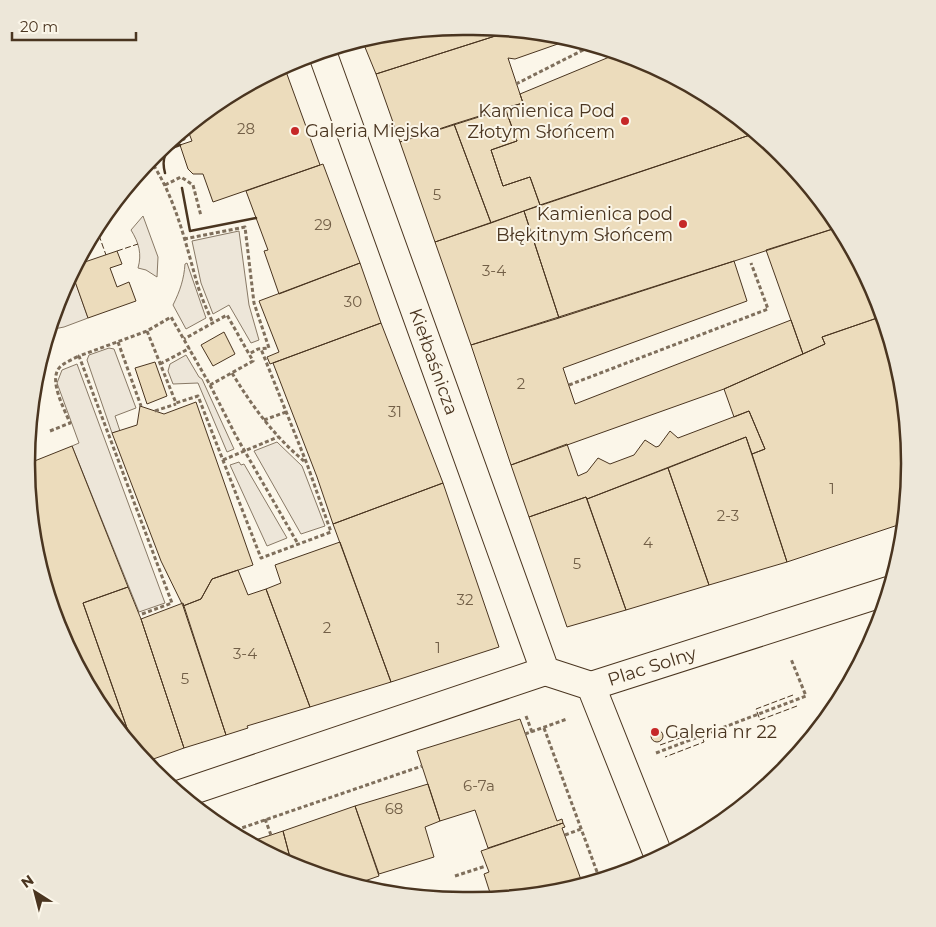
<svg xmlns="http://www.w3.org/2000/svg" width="936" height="927" font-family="Montserrat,sans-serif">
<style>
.green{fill:#ede6d9;stroke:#887966}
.building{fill:#ecdcbc;stroke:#4a3520}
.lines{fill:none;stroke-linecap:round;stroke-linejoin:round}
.pedestrian-casing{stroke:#4a3520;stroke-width:30}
.minor-casing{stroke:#4a3520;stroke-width:30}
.path{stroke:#7f6f5c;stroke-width:3;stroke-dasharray:4 2.5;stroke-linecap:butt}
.pedestrian{stroke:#fbf6e9;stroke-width:28}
.minor{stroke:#fbf6e9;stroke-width:28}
.fence{stroke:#4a3520;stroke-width:1;stroke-dasharray:6 2.5;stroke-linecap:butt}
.wall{stroke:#4a3520;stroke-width:2.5}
.poi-dot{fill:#c62828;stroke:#fbf6e9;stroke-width:2}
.labels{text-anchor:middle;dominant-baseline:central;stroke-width:4;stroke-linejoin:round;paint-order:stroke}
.number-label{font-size:15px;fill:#725f47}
.poi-label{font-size:18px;fill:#4a3520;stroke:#fbf6e9;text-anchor:end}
.street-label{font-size:18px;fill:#4a3520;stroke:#fbf6e9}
.rim{fill:none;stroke:#4a3520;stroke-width:2.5}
</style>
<rect width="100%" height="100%" fill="#fbf6e9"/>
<!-- green -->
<path class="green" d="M143,216l15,41 -1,20 -11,-7 -8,-2c4,-14 1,-25 -7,-38z
M239,231l10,74 10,35 -8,3 -22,-38 -16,9 -12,-31 -9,-42z
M187,263l19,55 -20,11 -13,-24c7,-14 11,-26 12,-41z
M71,275h2l15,43 -24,9 -15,3 10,-34z
M109,348l5,1 22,59 -21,8 5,15 -8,2 -25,-73 2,-5z
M186,355l13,22 3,2 32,70 -7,3 -29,-69 -25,1 -5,-13 2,-7z
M77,364l88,239 -26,9 -67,-166 7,-3 -22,-60 5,-13z
M277,442l25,24 23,60 -24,8 -47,-83z
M239,462l2,3 3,-1 43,74 -20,8 -37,-81z"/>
<!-- building -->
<path class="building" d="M464,26l47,5 -135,43 -14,-34 16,-5z
M511,31l47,4 14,4 -57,20 -7,-1 15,45 -123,39 -24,-68z
M619,53l21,6 75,41 41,33 -216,72 -10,-28 -27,9 -12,-36 26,-9 -12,-33 18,-5 -3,-9z
M284,66l36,99 -107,37 -10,-28h-10l-5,-5 -8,-24 12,-4 -5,-13 33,-28z
M505,108l12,33 -26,9 12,36 27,-9 10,28 -49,18 -37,-99z
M454,124l37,99 -56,19 -35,-100z
M756,133l25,21 55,66 3,7 -280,91 -35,-107z
M323,164l37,99 -81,31 -15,-43 4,-1 -22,-59z
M524,211l35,107 -88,27 -36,-103z
M839,227l37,69 7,20 -61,21 3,7 -22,10 -37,-104z
M117,251l5,13 -12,4 7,19 12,-5 7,19 -48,17 -16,-45 4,-8z
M734,261l13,40 -184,67 12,36 216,-84 12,34 -79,35 -213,76 -40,-120z
M360,263l21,60 -111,41 -3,-7 12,-5 -20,-51z
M883,316l18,62 9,85 -6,60 -117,39 -35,-108 13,-5 -16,-38 -15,6 -10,-28 101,-45 -3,-7z
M381,323l62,160 -110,41 -16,-47 -44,-114z
M224,332l11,22 -22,12 -12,-21z
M155,362l12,34 -20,8 -12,-36z
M196,402l57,163 -41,14 -11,20 -18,7 -22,-45 -49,-128 25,-8 3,-19 24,8z
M749,411l16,38 -13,5 -6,-17 -159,62 -1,-2 -57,20 -18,-52 56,-21 11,32 9,-4 11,-14 12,6 24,-9 11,-15 11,7 3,-1 11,-15 8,7z
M746,437l41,125 -78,23 -41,-117z
M72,446l56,141 -45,16 51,145 -34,-41 -40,-76 -25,-82 -8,-80 6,-3 -1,-4z
M28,450l5,16 -6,3 -1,-5z
M668,468l41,117 -83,25 -39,-111z
M443,483l56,164 -108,35 -58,-158z
M586,497l40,113 -59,17 -38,-110z
M340,542l51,140 -81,25 -44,-118 15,-6 -6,-18z
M238,570l10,25 18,-6 44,118 -63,19 1,2 -22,7 -43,-129 18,-7 11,-20z
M128,587l13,32 43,129 -39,14 -11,-14 -51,-145z
M183,603l43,132 -42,13 -43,-129z
M520,719l37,102 5,-2 1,4 -75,25 -13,-38 -35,11 -23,-70z
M651 736a6 6 0 1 1 12 0a6 6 0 1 1-12 0Z
M428,784l12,37 -15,6 9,30 -55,17 -24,-68z
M355,806l24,70 -26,9 -61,-20 -9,-34z
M563,823l2,4 -3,1 21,57 -25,7 -66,7 -8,-25 5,-2 -8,-21z
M283,831l9,34 -43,-23 22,-7z"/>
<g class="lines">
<defs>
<g id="pedestrian">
<path id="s1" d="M591,686l297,-95"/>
<path d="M181,794l364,-123"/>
</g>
<g id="minor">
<path id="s2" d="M322,52l223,619 46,15 68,171"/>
</g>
</defs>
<!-- pedestrian casing -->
<use href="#pedestrian" class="pedestrian-casing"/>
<!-- minor casing -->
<use href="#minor" class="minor-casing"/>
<!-- path -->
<path class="path" d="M516,84l77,-39
M387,127l7,-3
M164,147l20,-8 -3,-7
M150,160c25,36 35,81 47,123 4,14 10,27 16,40
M165,185l16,-8 12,8 8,31
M184,239l61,-12 9,76 15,45 -11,1 -9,5
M147,331l29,72 22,-7 63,162 70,-26 -24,-68 -46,-115
M118,342l23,64
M160,364l30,-16
M232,373c20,33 42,63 72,88
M210,385l26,51 62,108
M569,385l199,-76 -17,-46
M155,411l21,-7
M264,420l22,-8
M50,431l20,-8c-6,-15 -23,-45 -9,-57 5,-4 12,-7 18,-10
M223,460l55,-23
M142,614l30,-11 -93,-247 68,-25 24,-14 39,68 43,-24 -26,-46 -43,24
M526,716l6,16
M544,728l56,152
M525,734l42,-15
M656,753l150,-57 -15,-37
M265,819l6,16
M230,832l192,-66
M565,835l16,-6
M455,876l31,-10"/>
<!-- pedestrian -->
<use href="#pedestrian" class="pedestrian"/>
<!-- minor -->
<use href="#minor" class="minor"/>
<!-- fence -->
<path class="fence" d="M96,227l10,28
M117,251l21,-7
M793,695l-37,14 4,11 37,-14
M660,745l40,-14 4,11 -39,15"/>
<!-- wall -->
<path class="wall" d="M165,173c-4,-15 0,-24 15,-28
M182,188l8,43 66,-13"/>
</g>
<!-- markers -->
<g class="poi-dot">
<circle cx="625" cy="121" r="5"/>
<circle cx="295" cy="131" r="5"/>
<circle cx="683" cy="224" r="5"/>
<circle cx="655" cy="732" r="5"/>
</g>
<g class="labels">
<!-- number labels -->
<g class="number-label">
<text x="246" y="128">28</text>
<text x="437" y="194">5</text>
<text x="323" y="224">29</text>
<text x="494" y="270">3-4</text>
<text x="353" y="301">30</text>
<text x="521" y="383">2</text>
<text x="395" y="411">31</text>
<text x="832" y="488">1</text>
<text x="728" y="515">2-3</text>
<text x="648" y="542">4</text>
<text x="577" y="563">5</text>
<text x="465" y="599">32</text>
<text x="327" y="627">2</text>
<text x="438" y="647">1</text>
<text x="245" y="653">3-4</text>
<text x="185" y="678">5</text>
<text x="479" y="785">6-7a</text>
<text x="394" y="808">68</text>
</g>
<!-- poi labels -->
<g class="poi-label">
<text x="615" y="111">Kamienica Pod<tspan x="615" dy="21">Złotym Słońcem</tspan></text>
<text x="305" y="131" text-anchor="start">Galeria Miejska</text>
<text x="673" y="214">Kamienica pod<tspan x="673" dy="21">Błękitnym Słońcem</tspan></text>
<text x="665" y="732" text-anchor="start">Galeria nr 22</text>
</g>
<!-- street labels -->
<g class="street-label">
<text stroke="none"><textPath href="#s2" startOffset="329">Kiełbaśnicza</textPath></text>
<text stroke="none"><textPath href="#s1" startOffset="64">Plac Solny</textPath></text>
</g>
</g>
<!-- crop -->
<path d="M0 0H936V927H0ZM463 35H473A428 428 0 0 1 901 463V464A428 428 0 0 1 473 892H463A428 428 0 0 1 35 464V463A428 428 0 0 1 463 35Z" fill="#ede7d9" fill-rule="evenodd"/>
<path class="rim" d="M463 35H473A428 428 0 0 1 901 463V464A428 428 0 0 1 473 892H463A428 428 0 0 1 35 464V463A428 428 0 0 1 463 35Z"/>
<!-- north arrow -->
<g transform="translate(35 892) rotate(324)" stroke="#fbf6e9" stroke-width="4" paint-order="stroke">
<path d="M0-4L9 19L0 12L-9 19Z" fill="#4a3520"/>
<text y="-8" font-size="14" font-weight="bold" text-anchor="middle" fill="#4a3520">N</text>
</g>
<!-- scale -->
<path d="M12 32v8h124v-8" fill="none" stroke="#4a3520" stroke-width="2.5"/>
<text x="20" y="32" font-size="15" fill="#4a3520" stroke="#fbf6e9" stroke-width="4" paint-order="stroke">20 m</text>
</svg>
